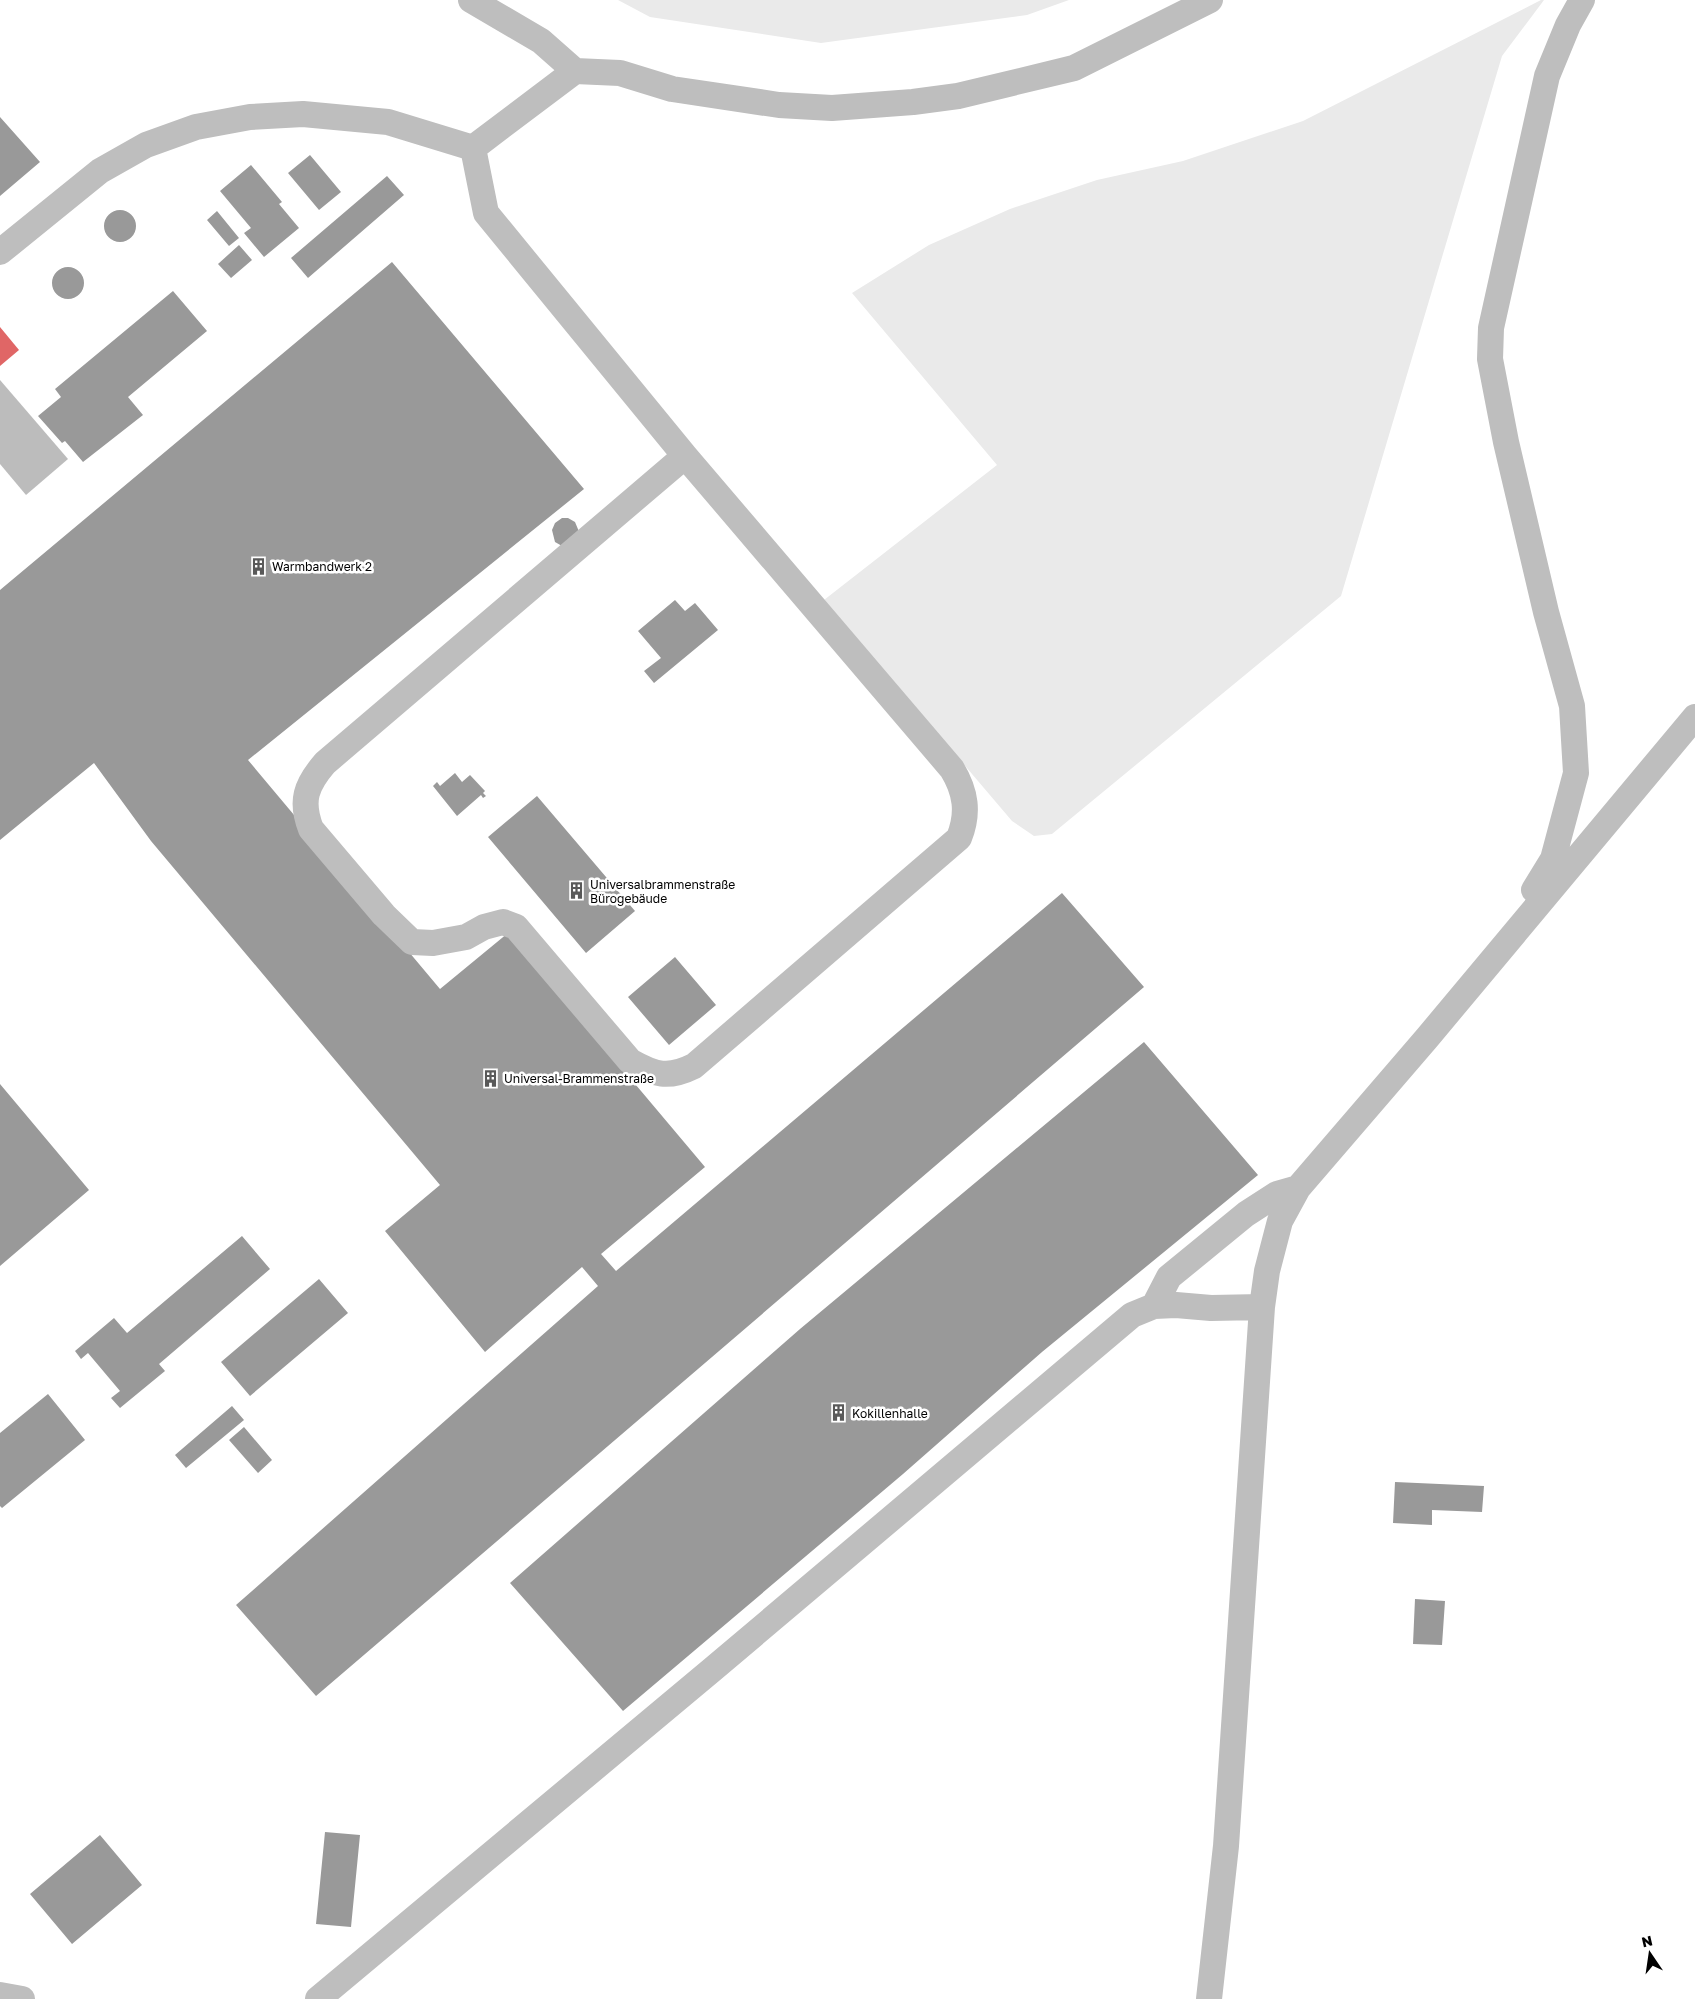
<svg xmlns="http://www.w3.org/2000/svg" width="1695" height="1999" font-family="'Golos Text',sans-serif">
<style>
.green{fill:#eaeaea}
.water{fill:#bcbcbc}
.shops{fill:#e06666}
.industry{fill:#999}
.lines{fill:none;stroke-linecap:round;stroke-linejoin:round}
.minor{stroke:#bebebe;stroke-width:26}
.labels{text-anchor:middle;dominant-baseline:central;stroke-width:5;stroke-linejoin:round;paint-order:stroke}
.poi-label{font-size:12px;fill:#000;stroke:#fff;text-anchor:start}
</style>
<rect width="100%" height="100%" fill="#fff"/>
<!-- green -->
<path class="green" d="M618,0h451l-42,15 -206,28 -171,-26z
M1541,0h3l-42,56 -161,540 -289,238 -18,2 -22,-15 -188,-221 173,-135 -145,-172 77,-48 81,-36 87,-29 86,-19 120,-40z"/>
<!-- water -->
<path class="water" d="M0,380l68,79 -42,36 -26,-31z"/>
<!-- shops -->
<path class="shops" d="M0,327l19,23 -19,16z"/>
<!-- industry -->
<path class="industry" d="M0,117l40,45 -40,34z
M310,155l31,37 -22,18 -31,-37z
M251,165l31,37 -3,2 20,24 -35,29 -20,-24 7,-5 -31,-37z
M387,176l17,19 -96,83 -17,-20z
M104 226a16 16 0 1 1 32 0a16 16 0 1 1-32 0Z
M217,211l22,27 -10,8 -22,-26z
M239,245l13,15 -21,18 -13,-14z
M392,262l192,227 -336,271 192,229 68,-56 197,234 -104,87 15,17 446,-378 82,94 -828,709 -80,-91 362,-319 -16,-19 -97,85 -100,-121 55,-46 -289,-344 -57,-78 -94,77v-250z
M52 283a16 16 0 1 1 32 0a16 16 0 1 1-32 0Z
M173,291l34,40 -79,66 15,18 -60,47 -18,-21 -3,2 -24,-27 23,-19 -6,-8z
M562,518h6l7,4 5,12 -18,12 -7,-4 -3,-12 3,-7z
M675,600l10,11 10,-8 23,27 -64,53 -10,-12 17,-13 -23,-27z
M455,773l7,9 8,-7 15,16 -2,2 3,3 -3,2 -2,-3 -24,21 -24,-30 4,-4 3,4z
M537,796l98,115 -49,42 -98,-116z
M675,957l41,48 -47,40 -41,-48z
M1144,1042l114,133 -216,177 -139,122 -280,237 -113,-128 290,-254z
M0,1084l89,106 -89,76z
M242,1236l28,33 -111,95 6,7 -45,37 -9,-10 9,-7 -32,-38 -7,6 -6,-8 39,-33 13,15z
M319,1279l29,34 -98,83 -29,-34z
M48,1394l37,46 -83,68 -2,-2v-73z
M232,1406l12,14 -58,48 -11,-13z
M244,1427l28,33 -14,13 -29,-33z
M1395,1482l89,4 -2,26 -50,-2v15l-39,-2z
M1415,1599l30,2 -3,44 -29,-1z
M325,1832l35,3 -9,92 -35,-3z
M100,1835l42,50 -70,59 -42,-50z"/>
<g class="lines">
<!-- minor -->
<path class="minor" d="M471,0l70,41 34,30
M473,148l13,65 199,243 267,313c14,23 17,44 7,69l-265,228c-26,13 -39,9 -64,-5l-114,-134 -13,-5 -19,5 -18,10 -33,6 -21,-1 -28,-27 -73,-86c-11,-28 -5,-44 14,-66l360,-307
M0,252l100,-81 46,-26 50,-18 54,-10 53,-3 85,8 85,26 102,-77 45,2 52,16 107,16 53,3 81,-6 45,-6 116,-28 136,-68
M1534,890l19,-31 23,-86 -4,-67 -26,-94 -40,-170 -16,-83 1,-31 56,-252 21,-51 14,-25
M1154,1306l15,-29 77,-63 31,-20 21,-6
M0,1995l22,4
M318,1999l395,-330 419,-354 22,-9 22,-1 35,3 51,-1
M1209,1999l17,-153 36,-539 5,-36 13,-50 18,-33 129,-150 268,-321"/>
</g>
<!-- icons -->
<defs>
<symbol id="building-bare" viewBox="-9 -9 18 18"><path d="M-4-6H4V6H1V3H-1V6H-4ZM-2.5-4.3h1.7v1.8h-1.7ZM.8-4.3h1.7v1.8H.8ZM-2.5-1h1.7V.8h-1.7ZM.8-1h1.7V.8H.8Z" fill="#595959" stroke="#fff" stroke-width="2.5" paint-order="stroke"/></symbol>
</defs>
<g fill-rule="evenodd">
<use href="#building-bare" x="246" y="554" width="25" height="25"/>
<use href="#building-bare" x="564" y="878" width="25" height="25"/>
<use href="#building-bare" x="478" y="1066" width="25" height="25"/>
<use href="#building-bare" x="826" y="1400" width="25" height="25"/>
</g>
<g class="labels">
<!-- poi labels -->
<g class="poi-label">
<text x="272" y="566">Warmbandwerk 2</text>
<text x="590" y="884">Universalbrammenstraße<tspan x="590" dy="14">Bürogebäude</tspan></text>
<text x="504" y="1078">Universal-Brammenstraße</text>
<text x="852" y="1413">Kokillenhalle</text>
</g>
</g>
<!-- north arrow -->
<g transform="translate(1650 1954) rotate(347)" stroke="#ffffff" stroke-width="4" paint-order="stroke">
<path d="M0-4L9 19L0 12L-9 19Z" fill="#000000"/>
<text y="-8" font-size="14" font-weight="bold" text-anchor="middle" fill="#000000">N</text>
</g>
</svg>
